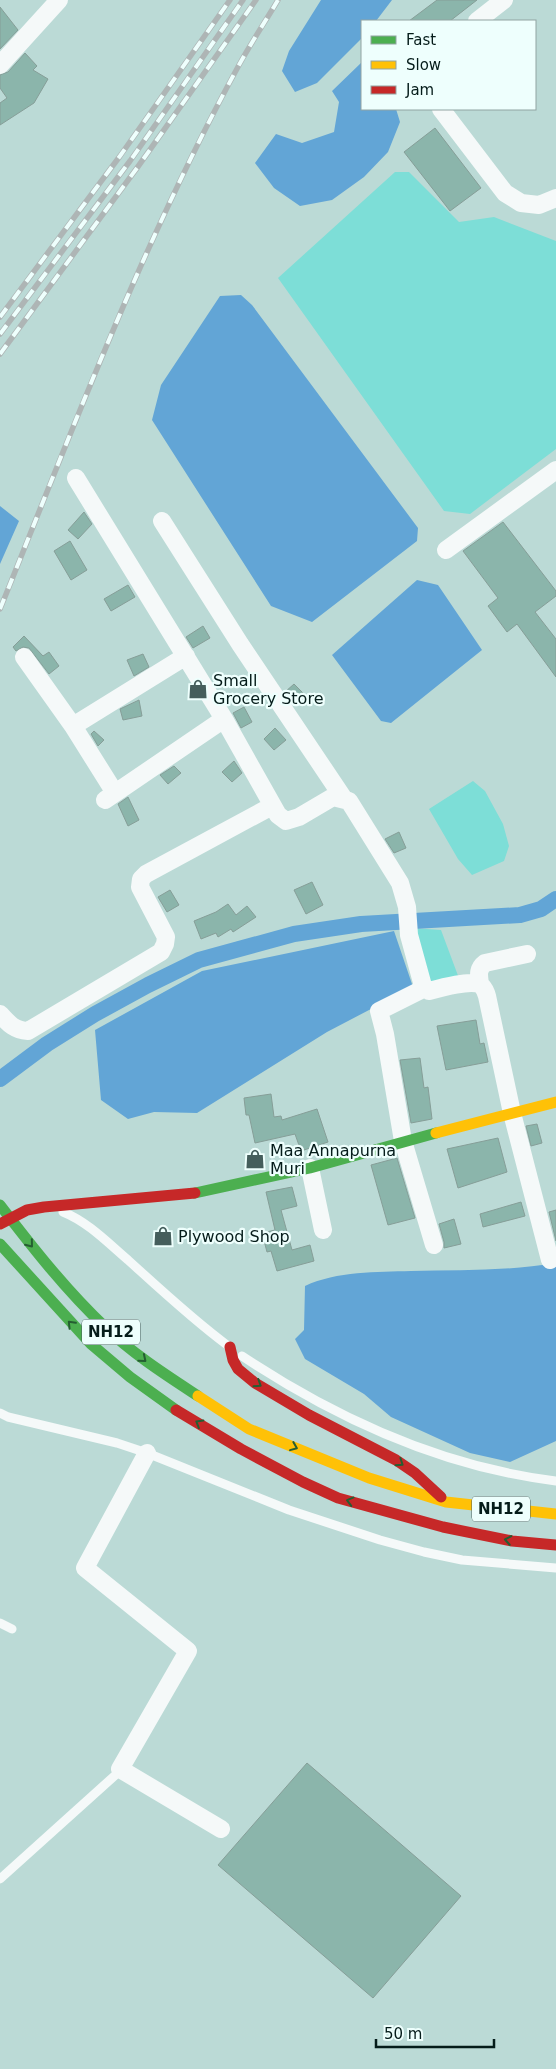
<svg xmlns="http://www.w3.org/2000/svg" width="556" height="2069" font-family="'DejaVu Sans',sans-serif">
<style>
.green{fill:#7dded7}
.water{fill:#62a5d6}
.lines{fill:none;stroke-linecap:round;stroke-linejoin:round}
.canal{stroke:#62a5d6;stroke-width:16}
.building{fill:#8bb5ab;stroke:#869e98}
.lane{stroke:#f5f9f9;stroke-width:9}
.street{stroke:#f5f9f9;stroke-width:18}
.fast{stroke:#4caf50;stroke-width:11}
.slow{stroke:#ffc107;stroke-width:11}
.jam{stroke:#c62828;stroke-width:11}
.rail-casing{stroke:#aeb5b5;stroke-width:5.5}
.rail{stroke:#eefffd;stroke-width:4;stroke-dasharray:11;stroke-linecap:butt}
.oneway{stroke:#255e32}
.labels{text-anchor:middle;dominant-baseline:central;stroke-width:4.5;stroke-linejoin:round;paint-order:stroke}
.shield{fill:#eefffd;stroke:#4b605e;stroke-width:1}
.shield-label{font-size:15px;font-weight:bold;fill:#051c1a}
.poi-label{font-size:16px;fill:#051c1a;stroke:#eefffd;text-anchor:start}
</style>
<rect width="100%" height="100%" fill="#bbdad6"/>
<!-- green -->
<path class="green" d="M395,172h14l50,50 35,-5 62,24v208l-86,65 -26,-3 -166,-233z
M473,781l12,10 18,33 6,22 -5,15 -32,14 -14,-16 -29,-50z
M412,928l29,2 19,51 -31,3z"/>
<!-- water -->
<path class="water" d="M321,0h71l-16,21h-14v17l-45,45 -22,9 -13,-21 7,-20z
M362,62v47h34l4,13 -12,30 -24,25 -32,23 -32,6 -26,-18 -19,-25 21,-29 26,9 32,-11 5,-30 -7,-11z
M241,295l11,10 166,223 -1,13 -105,81 -41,-16 -119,-186 9,-35 59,-89z
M0,506l19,15 -19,43z
M417,580l21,5 44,65 -91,73 -10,-2 -49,-66z
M394,931l19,56 -86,45 -130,81 -43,-1 -26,7 -27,-19 -6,-70 107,-59z
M556,1263v178l-46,21 -40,-9 -79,-36 -27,-23 -59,-35 -10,-20 9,-9 1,-44c32,-15 72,-14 106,-15 48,-1 97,0 145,-8z"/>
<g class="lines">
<!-- canal -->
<path class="canal" d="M0,1079l47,-35 48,-30 53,-29 51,-25 95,-26 67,-10 159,-9 21,-6 15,-10"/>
</g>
<!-- building -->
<path class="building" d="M437,0h40l-27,21h-41z
M0,7l18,23 -18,19z
M25,53l12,13 -4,4 15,9 -14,24 -34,22v-22l7,-5 -7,-10v-13l8,-3z
M435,128l46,60 -31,23 -46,-59z
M84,512l8,12 -14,15 -10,-9z
M503,522l53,69v5l-21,16 21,27v38l-39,-53 -10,8 -19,-26 10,-8 -35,-47z
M70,541l17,29 -16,10 -17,-29z
M128,585l7,12 -24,14 -7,-12z
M203,626l7,12 -17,10 -7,-11z
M24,636l19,20 6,-4 10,14 -10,8 -20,-26 -6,-1 -7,4 -3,-4z
M143,654l6,13 -15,9 -7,-16z
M294,684l10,10 -13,7 -6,-9z
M139,700l3,16 -19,4 -3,-11z
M244,707l8,15 -11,6 -8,-15z
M275,728l11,12 -12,10 -10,-11z
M94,731l10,9 -6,6 -7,-12z
M234,761l8,12 -10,9 -10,-10z
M174,766l7,7 -13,11 -8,-9z
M128,797l11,23 -11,6 -10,-22z
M399,832l7,16 -12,5 -9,-14z
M312,882l11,23 -17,9 -12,-24z
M170,890l9,15 -12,7 -9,-15z
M228,904l8,11 11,-9 9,11 -23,15 -2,-3 -13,8 -2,-4 -15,6 -7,-18 22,-9z
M476,1020l4,24 4,-1 4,19 -42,8 -9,-44z
M420,1058l4,30 4,-1 4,32 -21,4 -11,-63z
M271,1094l3,23 7,-1 1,4 35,-11 11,33 -27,9 -6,-17 -40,9 -6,-28h-3l-2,-17z
M537,1124l5,19 -11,3 -5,-20z
M498,1138l9,34 -49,16 -11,-39z
M397,1158l18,60 -27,7 -17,-60z
M292,1187l5,19 -16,4 11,40 18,-5 4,16 -37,10 -6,-20 -4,1 -5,-19 13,-3 -9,-38z
M521,1202l4,14 -42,11 -3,-13z
M556,1210v31l-7,-29z
M454,1219l7,25 -17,4v-6l-5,-18z
M307,1763l154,133 -88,102 -155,-133z"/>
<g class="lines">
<!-- lane -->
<path class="lane" d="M63,1212c25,10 45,31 65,48 32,29 64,59 99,85
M242,1356c95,63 200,111 314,125
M0,1413l8,4 109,26 30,10 142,57 91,30 44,12 38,8 94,8
M0,1623l12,6
M0,1879l121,-109"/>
<!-- street -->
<path class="street" d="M477,21l27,-21
M0,65l59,-65
M441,109l64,84 16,10 18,2 17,-7
M76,478l148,241 54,96 8,6 13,-4 34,-20 16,4 51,82 7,24 2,28 14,51 6,5c11,-3 44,-12 52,-6 3,3 5,7 6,11l25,117 38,147
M162,521l78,123 104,155
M446,550l110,-80
M24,657l49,69 42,67
M73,726l113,-70
M105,800l119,-81
M480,984c-1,-8 -3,-15 5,-21l42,-9
M425,988l-46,23 6,23 18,107 31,104
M0,1014c9,10 14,16 28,17l133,-79 4,-8 1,-7 -26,-50 1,-8 5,-5 126,-68
M310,1168l13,62
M147,1453l-62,115 103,83 -68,118 101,60"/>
<!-- fast -->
<path class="fast" d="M195,1193l115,-25 126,-35
M0,1205c33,43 66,85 105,122 28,27 61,48 93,69
M0,1244l91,100 39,33 46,33"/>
<!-- slow -->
<path class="slow" d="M436,1133l120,-31
M198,1396l51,33 120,49 77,24 110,12"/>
<!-- jam -->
<path class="jam" d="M0,1224l27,-14 17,-3 151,-14
M230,1347l3,13 5,9 17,14 54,32 87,45 19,13 26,24
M176,1410l65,39 62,33 35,16 105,29 69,14 44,4"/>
<defs>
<path id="rail" d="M0,317l120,-161 110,-156
M0,334l130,-173 113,-161
M0,354l137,-186 119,-168
M0,609c74,-183 144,-370 239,-544 12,-22 26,-43 39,-65"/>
</defs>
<!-- rail casing -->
<use href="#rail" class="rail-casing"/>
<!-- rail -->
<use href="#rail" class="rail"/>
</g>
<!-- one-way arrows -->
<defs><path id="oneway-chevron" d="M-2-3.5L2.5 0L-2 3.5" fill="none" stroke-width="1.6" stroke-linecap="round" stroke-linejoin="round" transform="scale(1.25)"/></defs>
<g class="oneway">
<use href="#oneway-chevron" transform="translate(30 1244) rotate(51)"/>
<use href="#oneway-chevron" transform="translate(71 1324) rotate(-134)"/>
<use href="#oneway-chevron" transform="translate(143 1359) rotate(40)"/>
<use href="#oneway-chevron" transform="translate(258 1384) rotate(33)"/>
<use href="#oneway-chevron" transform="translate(199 1423) rotate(-149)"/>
<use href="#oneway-chevron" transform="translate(294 1447) rotate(22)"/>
<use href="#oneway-chevron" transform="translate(400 1463) rotate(34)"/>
<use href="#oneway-chevron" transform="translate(350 1501) rotate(-165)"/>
<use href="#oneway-chevron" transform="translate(508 1540) rotate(-170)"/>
</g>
<!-- icons -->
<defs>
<symbol id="shop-bare" viewBox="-9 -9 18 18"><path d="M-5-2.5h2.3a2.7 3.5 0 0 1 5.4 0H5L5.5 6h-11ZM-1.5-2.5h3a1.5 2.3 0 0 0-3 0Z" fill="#455e5c" stroke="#eefffd" stroke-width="2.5" paint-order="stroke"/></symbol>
</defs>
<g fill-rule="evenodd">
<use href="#shop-bare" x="184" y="675" width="28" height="28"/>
<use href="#shop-bare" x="241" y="1145" width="28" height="28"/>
<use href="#shop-bare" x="149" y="1222" width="28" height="28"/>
</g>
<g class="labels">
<!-- shield labels -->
<g class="shield">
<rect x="82" y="1319.5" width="58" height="25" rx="4"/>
<rect x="472" y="1496.5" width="58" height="25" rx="4"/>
</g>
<g class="shield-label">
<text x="111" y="1332">NH12</text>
<text x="501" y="1509">NH12</text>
</g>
<!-- poi labels -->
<g class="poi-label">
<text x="213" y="680">Small<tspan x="213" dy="18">Grocery Store</tspan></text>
<text x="270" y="1150">Maa Annapurna<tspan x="270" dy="18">Muri</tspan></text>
<text x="178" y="1236">Plywood Shop</text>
</g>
</g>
<!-- legend -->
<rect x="361" y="20" width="175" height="90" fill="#eefffd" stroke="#91a4a2"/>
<rect x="371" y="36" width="25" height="8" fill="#4caf50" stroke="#91a4a2"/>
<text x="406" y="45" font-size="15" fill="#051c1a">Fast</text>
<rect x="371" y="61" width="25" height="8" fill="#ffc107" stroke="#91a4a2"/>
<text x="406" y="70" font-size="15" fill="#051c1a">Slow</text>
<rect x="371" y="86" width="25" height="8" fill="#c62828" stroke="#91a4a2"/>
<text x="406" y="95" font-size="15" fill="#051c1a">Jam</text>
<!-- scale -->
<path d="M376 2039v8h118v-8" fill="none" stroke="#051c1a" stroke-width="2.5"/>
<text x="384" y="2039" font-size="15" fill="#051c1a" stroke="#eefffd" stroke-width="4" paint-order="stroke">50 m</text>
</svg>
